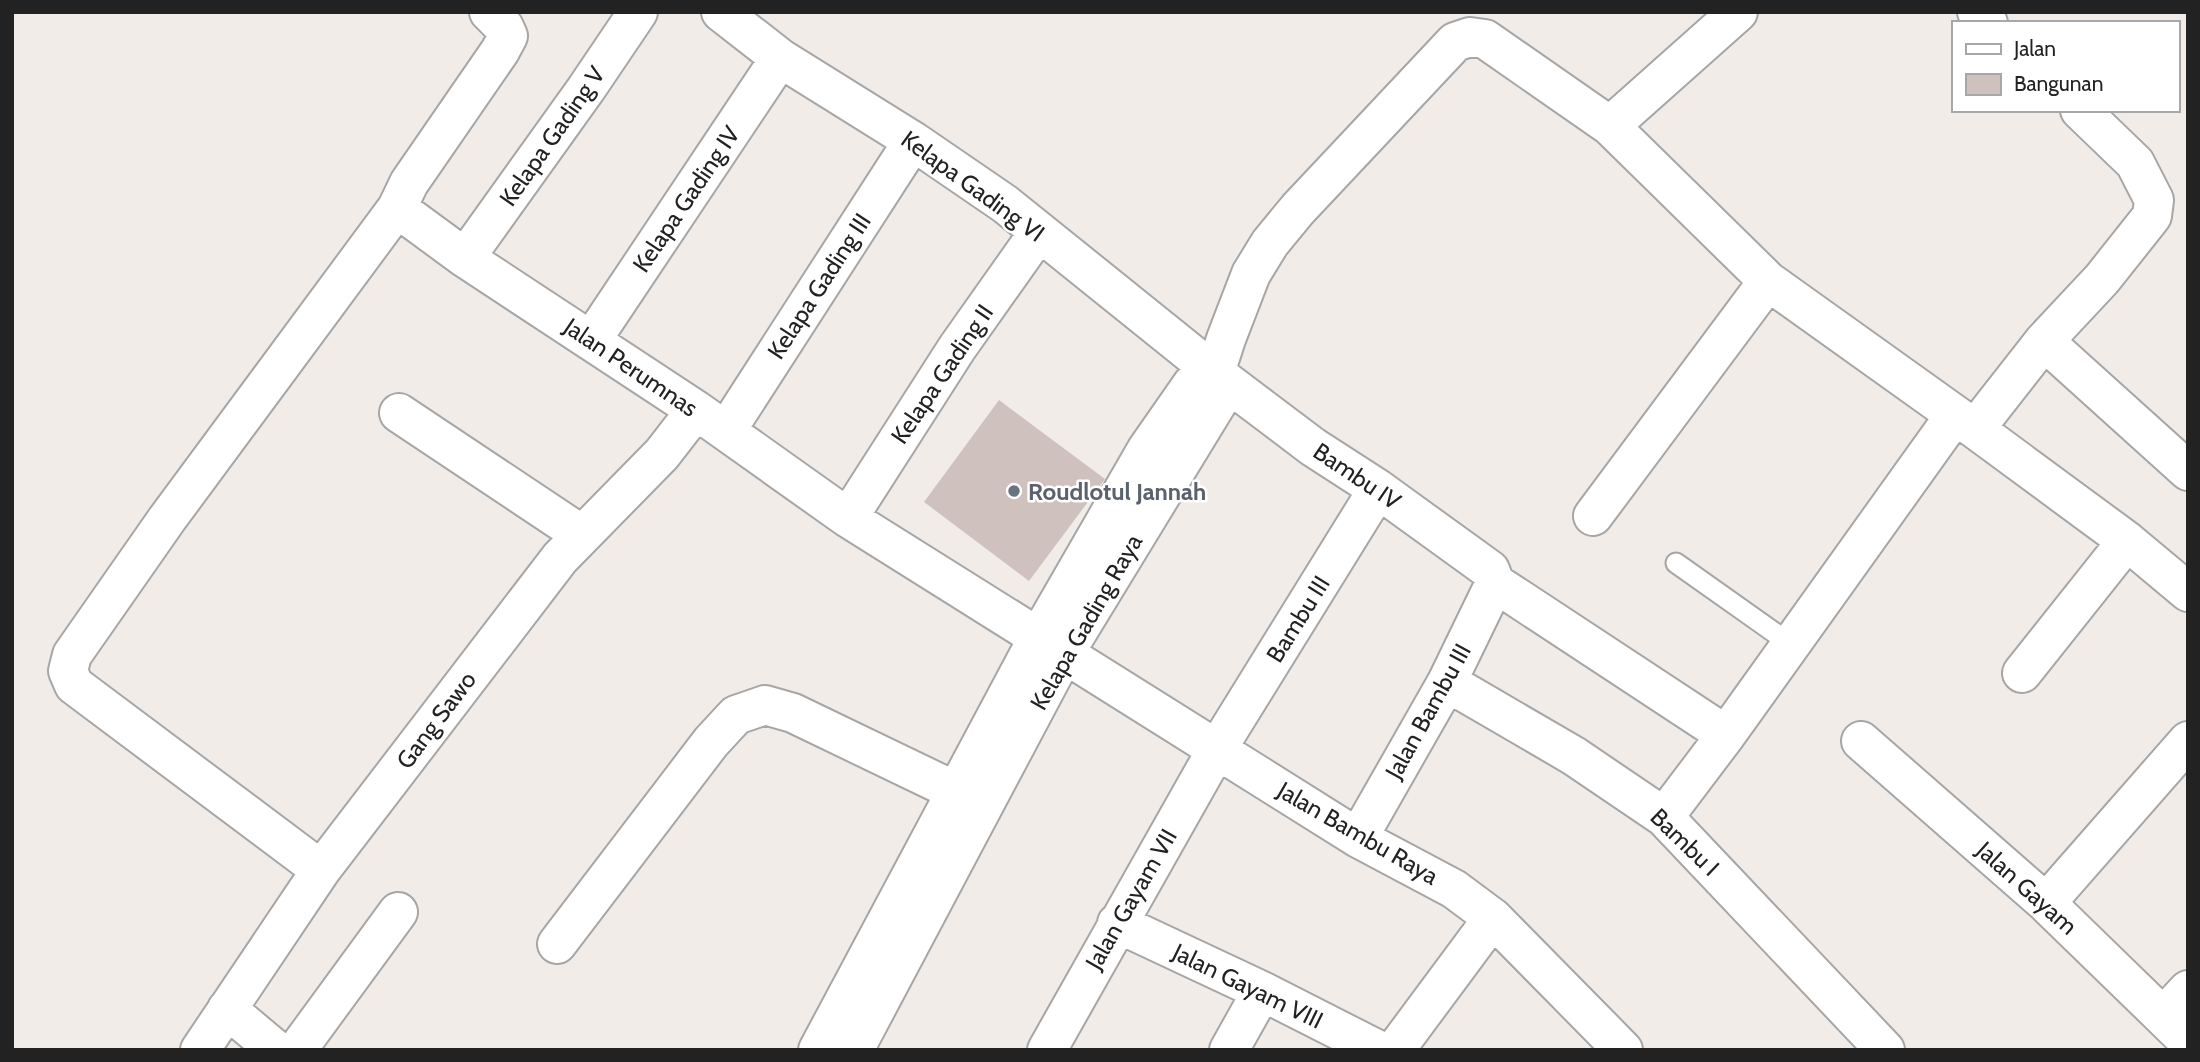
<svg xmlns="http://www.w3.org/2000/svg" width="2200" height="1062" font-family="Cabin,sans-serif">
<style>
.building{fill:#cfc1be}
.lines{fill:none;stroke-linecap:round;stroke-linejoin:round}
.lane-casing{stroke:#a6a6a6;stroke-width:23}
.street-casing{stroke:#a6a6a6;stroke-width:42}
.lane{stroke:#fff;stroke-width:19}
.street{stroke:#fff;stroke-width:38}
.worship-dot{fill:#6b7280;stroke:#fff;stroke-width:2.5}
.labels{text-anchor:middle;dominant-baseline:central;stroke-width:5;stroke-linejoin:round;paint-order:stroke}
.street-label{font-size:24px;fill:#222;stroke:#fff}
.worship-label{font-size:24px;font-weight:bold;fill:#5b616d;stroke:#fff;text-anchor:start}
</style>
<rect width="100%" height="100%" fill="#f2ece8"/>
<!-- building -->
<path class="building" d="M999,400l106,79 -76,102 -105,-79z"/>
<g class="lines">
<defs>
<path id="lane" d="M1676,563l116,82"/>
<path id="street" d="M489,12l15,15 4,9 -8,15 -91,132 -12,25 68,50 231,152 152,108 510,320 96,51 39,29 130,132
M721,12l59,46 133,83 92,63 210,169 98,74 65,42 112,81 5,13
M1977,12l11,11
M1610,126l128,-114
M465,258l121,-169 52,-77
M591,341l189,-283
M2044,341l144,130
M399,413l183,122
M1975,429l69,-88 58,-62 50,-63 2,-16 -19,-37 -55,-53
M726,431l187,-290
M1593,516l175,-235
M848,518l109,-170 82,-116
M1495,583l231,152
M2022,673l105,-132
M1447,682l127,74 90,61 221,233
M1861,741l185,162 142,138
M1664,817l62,-82 229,-320
M1358,838l89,-156 48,-99
M321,870l-247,-185 -6,-14 4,-16 95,-136 230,-311
M2046,903l142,-162
M1117,923l145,68 116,59
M557,944l154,-202 25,-27 29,-10 28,8 162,78
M227,1009l49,41
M2164,1016l24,-26
M200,1050l121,-180 239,-312 102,-104 34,-44
M297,1050l101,-138
M818,1050l220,-412 109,-189 46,-66 22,-10
M854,1050l210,-396 155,-254 -4,-27 11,-34 25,-65 19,-31 28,-34 157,-167 15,-5 15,2 125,87 158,155 207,148 152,112 61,51
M1047,1050l170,-301 161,-260
M1229,1050l33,-59
M1395,1050l98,-132"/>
</defs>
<!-- lane casing -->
<use href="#lane" class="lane-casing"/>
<!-- street casing -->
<use href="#street" class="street-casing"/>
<!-- lane -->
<use href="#lane" class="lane"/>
<!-- street -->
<use href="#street" class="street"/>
</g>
<!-- markers -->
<circle class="worship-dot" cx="1014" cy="491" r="7"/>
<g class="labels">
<!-- street labels -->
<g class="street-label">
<text transform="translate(552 136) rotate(-55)">Kelapa Gading V</text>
<text transform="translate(973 186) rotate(36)">Kelapa Gading VI</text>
<text transform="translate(686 199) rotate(-56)">Kelapa Gading IV</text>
<text transform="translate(819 286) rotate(-57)">Kelapa Gading III</text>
<text transform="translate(631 367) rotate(34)">Jalan Perumnas</text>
<text transform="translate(942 374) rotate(-56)">Kelapa Gading II</text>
<text transform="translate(1357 476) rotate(34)">Bambu IV</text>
<text transform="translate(1298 619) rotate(-58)">Bambu III</text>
<text transform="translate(1086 622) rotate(-60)">Kelapa Gading Raya</text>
<text transform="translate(1428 711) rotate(-61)">Jalan Bambu III</text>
<text transform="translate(436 720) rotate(-53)">Gang Sawo</text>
<text transform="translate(1358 833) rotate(30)">Jalan Bambu Raya</text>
<text transform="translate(1685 842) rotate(44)">Bambu I</text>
<text transform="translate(2027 888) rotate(42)">Jalan Gayam</text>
<text transform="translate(1131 899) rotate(-60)">Jalan Gayam VII</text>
<text transform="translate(1248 986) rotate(26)">Jalan Gayam VIII</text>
</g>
<!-- worship labels -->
<g class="worship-label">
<text x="1028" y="491">Roudlotul Jannah</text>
</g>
</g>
<!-- border -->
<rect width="2200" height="1062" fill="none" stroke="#222222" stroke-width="28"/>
<!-- legend -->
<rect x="1952" y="21" width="228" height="91" fill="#ffffff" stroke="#a7a7a7" stroke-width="2"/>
<rect x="1966" y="44" width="35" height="10" fill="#ffffff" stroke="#a7a7a7" stroke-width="2"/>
<text x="2014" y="56" font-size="21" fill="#222222">Jalan</text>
<rect x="1966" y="74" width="35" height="21" fill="#cfc1be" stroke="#a7a7a7" stroke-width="2"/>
<text x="2014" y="91" font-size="21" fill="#222222">Bangunan</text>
</svg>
